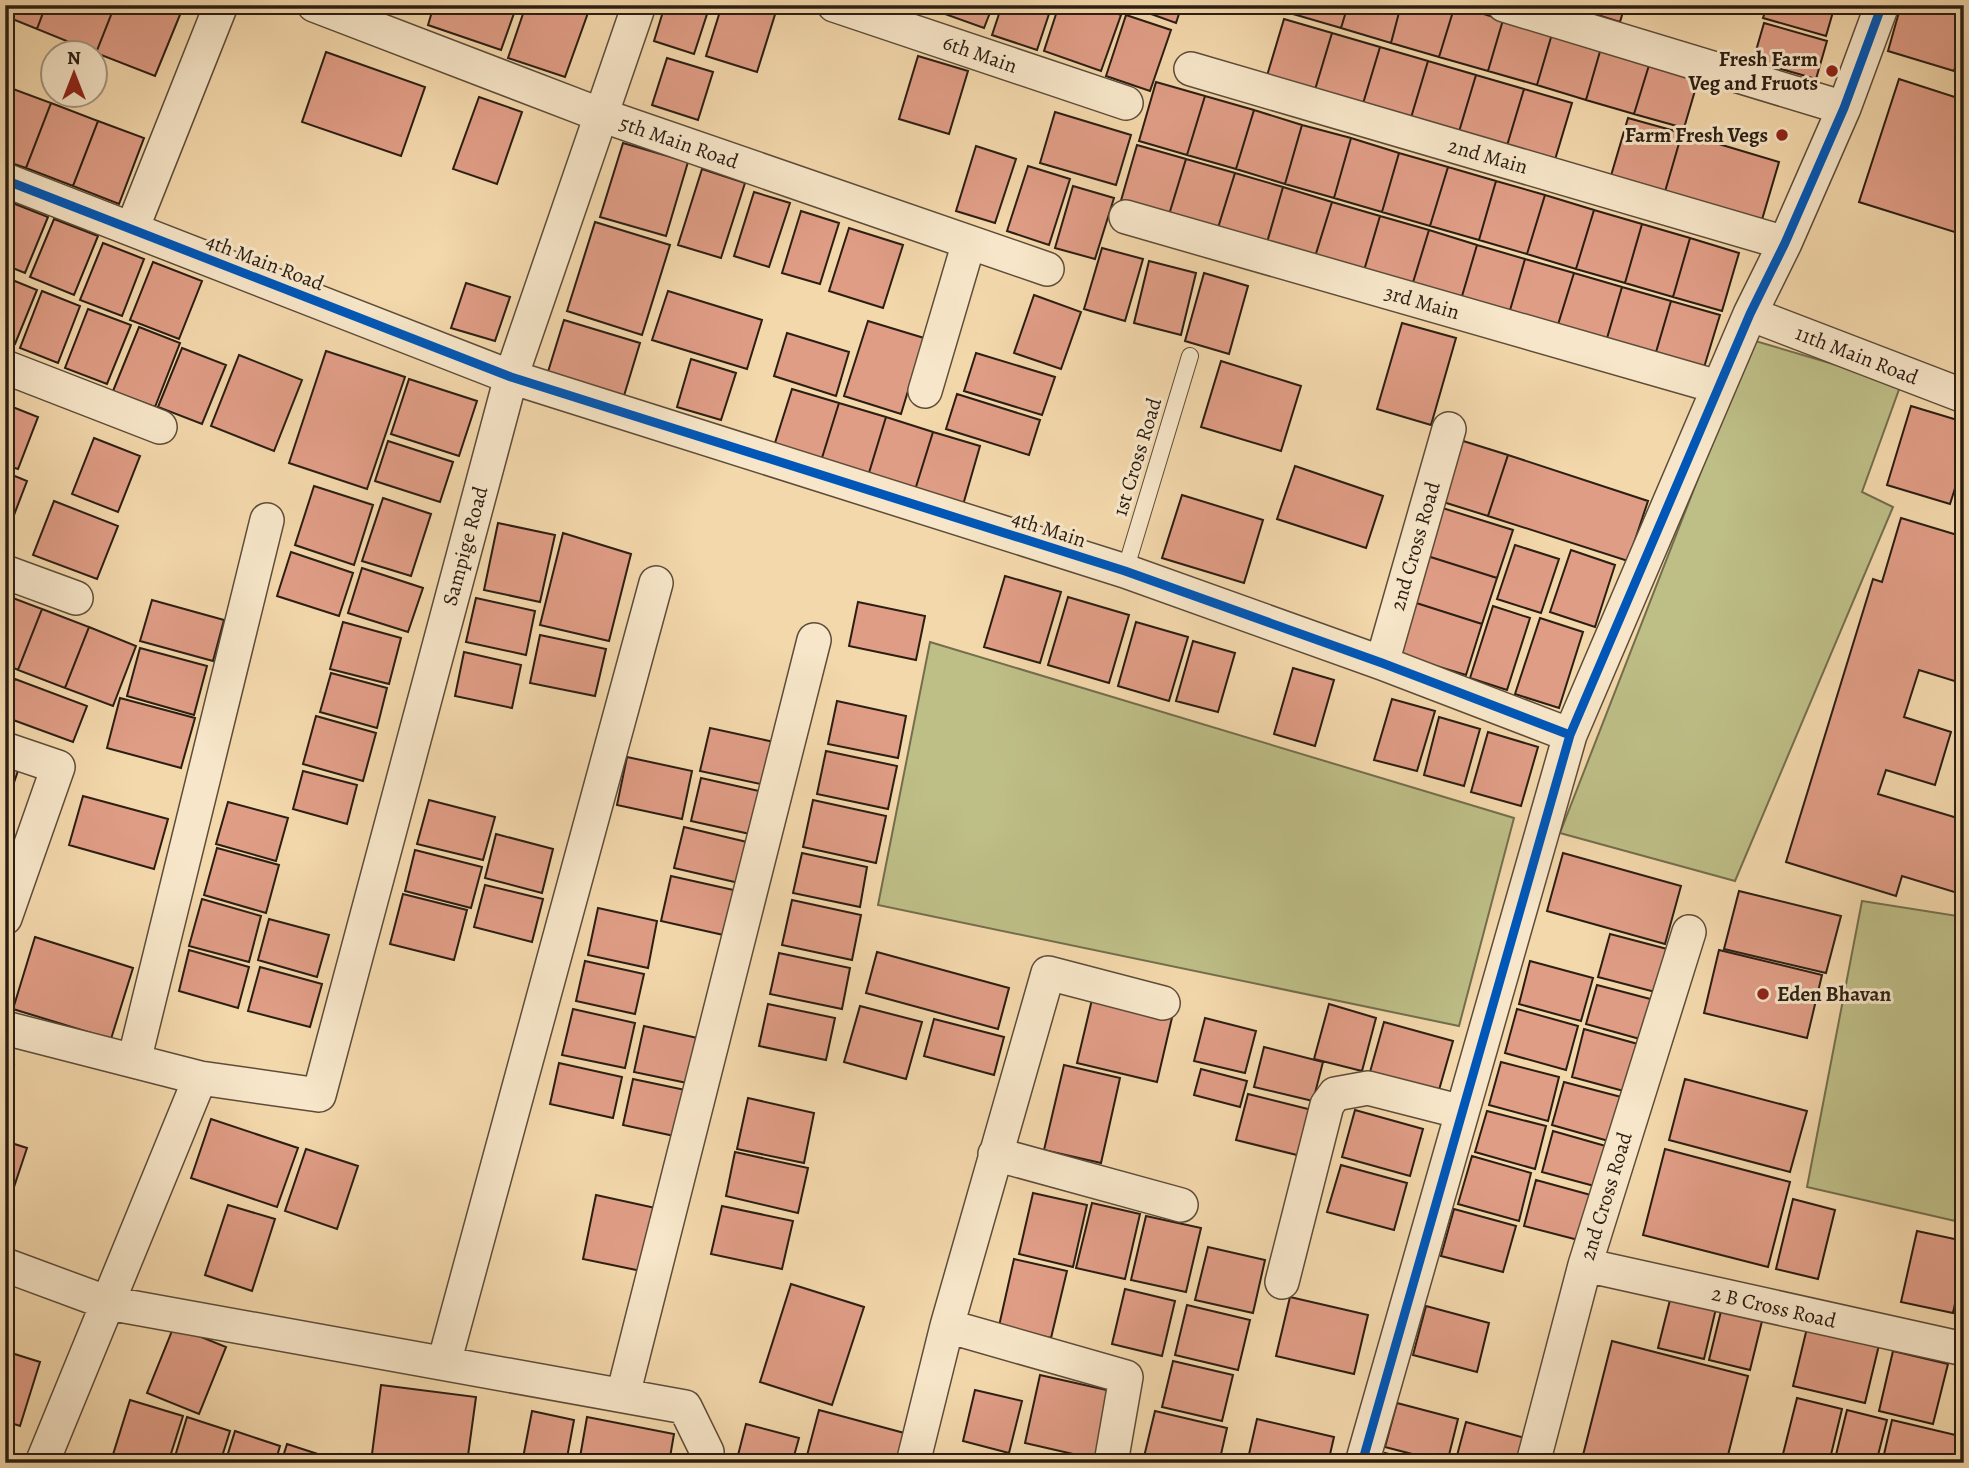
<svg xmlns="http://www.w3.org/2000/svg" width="1969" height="1468" font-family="Alegreya,serif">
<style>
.green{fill:#bebe87;stroke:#746e4d;stroke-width:2}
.building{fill:#e09d86;stroke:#2b1e13;stroke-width:2}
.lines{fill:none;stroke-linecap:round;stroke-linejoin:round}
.lane-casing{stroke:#5d4c39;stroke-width:18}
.street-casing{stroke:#5d4c39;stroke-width:36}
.lane{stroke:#f7e6c9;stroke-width:16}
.street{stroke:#f7e6c9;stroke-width:33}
.cycleway-casing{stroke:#f7e6c9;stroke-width:13}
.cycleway{stroke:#0057b8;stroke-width:9}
.poi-dot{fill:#8f2418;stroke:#f7e6c9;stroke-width:2.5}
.labels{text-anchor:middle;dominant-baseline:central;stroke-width:6;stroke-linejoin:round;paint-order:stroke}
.street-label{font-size:21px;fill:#2b1e13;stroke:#f7e6c9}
.poi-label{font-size:21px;font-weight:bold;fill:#2b1e13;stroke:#f7e6c9;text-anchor:end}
</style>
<rect width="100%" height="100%" fill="#f3d8ac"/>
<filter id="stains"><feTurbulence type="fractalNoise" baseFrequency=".00286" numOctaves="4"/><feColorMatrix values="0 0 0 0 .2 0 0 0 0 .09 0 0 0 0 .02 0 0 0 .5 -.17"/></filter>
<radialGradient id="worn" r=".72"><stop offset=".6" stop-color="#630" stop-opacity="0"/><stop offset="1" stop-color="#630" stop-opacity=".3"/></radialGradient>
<!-- green -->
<path class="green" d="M1752,340l149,44 -39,108 31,15 -158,374 -175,-48z
M930,642l584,176 -55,208 -581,-121z
M1862,901l102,16v306l-157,-36z"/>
<!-- building -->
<path class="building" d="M5,5h41l-9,24 -32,-13z
M46,5h69l-19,48 -59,-24z
M115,5h69l-29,71 -59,-23z
M434,5h83l-16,45 -73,-25z
M526,5h50l13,5 -24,67 -57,-19z
M665,5h45l-16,49 -40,-13z
M722,5h56l-21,67 -51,-16z
M945,5h48l-9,23 -42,-15z
M1002,5h50l-15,45 -45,-15z
M1059,5h35l27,10 -20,56 -57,-20z
M1126,5h56l-6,18z
M1263,5h32l-2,9z
M1295,5h53l-7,23 -48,-14z
M1348,5h53l-10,38 -50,-15z
M1401,5h54l-16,52 -48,-14z
M1455,5l48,15 -15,51 -49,-14z
M1566,5h59l-5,17z
M1767,5h68l-9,31 -63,-18z
M1901,5h63v34l-10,32 -66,-20z
M1126,15l45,15 -21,61 -44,-15z
M1284,19l48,14 -18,60 -48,-14z
M1503,20l49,14 -15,51 -49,-14z
M1764,23l63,18 -11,38 -63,-18z
M1332,33l48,14 -18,60 -48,-14z
M1552,34l49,14 -15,52 -49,-15z
M1380,47l48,14 -18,60 -48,-14z
M1601,48l49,14 -16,52 -48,-14z
M326,52l99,35 -24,69 -99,-34z
M918,56l50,15 -19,63 -50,-15z
M667,58l46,14 -15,48 -46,-15z
M1428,61l48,14 -18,60 -48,-14z
M1650,62l49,15 -15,51 -50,-14z
M1476,75l48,14 -18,60 -48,-14z
M1899,79l65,21v135l-105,-33z
M1156,82l49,14 -18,59 -48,-14z
M5,86l46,17 -25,65 -21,-7z
M1524,89l48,14 -18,60 -48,-14z
M1205,96l49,14 -18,59 -49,-14z
M479,97l43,15 -25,72 -44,-15z
M51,103l47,18 -25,65 -47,-18z
M1254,110l48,15 -17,59 -49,-15z
M1055,112l76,23 -15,50 -76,-22z
M1628,118l54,15 -18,62 -54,-16z
M98,121l46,17 -25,66 -46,-18z
M1302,125l49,13 -17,60 -49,-14z
M1682,133l97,29 -18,61 -97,-28z
M1351,138l48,15 -17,59 -48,-14z
M623,143l65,19 -22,74 -66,-19z
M1137,145l49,14 -18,59 -48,-14z
M976,146l40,13 -21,64 -39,-12z
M1399,153l49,14 -18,59 -48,-14z
M1186,159l49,14 -18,58 -49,-13z
M1028,166l42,13 -21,66 -42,-14z
M1448,167l48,14 -17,59 -49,-14z
M702,169l43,14 -24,75 -43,-13z
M1235,173l48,14 -17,59 -49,-15z
M1496,181l49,14 -18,59 -48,-14z
M1073,186l41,12 -19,61 -40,-11z
M1283,187l49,15 -18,58 -48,-14z
M754,192l36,11 -21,64 -35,-11z
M1545,195l49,15 -18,59 -49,-15z
M5,200l43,17 -23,56 -20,-8z
M1332,202l48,14 -17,58 -49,-14z
M1594,210l48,14 -17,59 -49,-14z
M801,211l38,12 -19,61 -38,-11z
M1380,216l49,14 -18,59 -48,-15z
M54,219l44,17 -24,59 -44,-18z
M595,222l75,23 -28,90 -75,-24z
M1642,224l48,14 -17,59 -48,-14z
M849,228l54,17 -20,63 -54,-17z
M1429,230l48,15 -17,58 -49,-14z
M1690,238l49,15 -17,58 -49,-14z
M103,243l41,16 -22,57 -42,-16z
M1477,245l48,14 -17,58 -48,-14z
M1102,248l41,11 -18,62 -41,-12z
M1525,259l49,14 -18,58 -48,-14z
M1149,261l47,12 -15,62 -47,-12z
M153,262l49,19 -23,58 -49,-19z
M1204,273l44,13 -19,68 -44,-13z
M1574,273l48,14 -17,58 -49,-14z
M5,277l32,13 -22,54 -10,-4z
M466,283l44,14 -15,44 -44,-13z
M1622,287l49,14 -17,58 -49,-14z
M42,291l38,15 -22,57 -38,-15z
M668,291l94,29 -15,49 -95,-29z
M1034,295l47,17 -20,57 -47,-16z
M1671,301l49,14 -18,59 -48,-15z
M88,309l43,16 -24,59 -42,-16z
M564,320l76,23 -17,56 -76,-24z
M868,321l56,17 -23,76 -57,-18z
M1402,323l54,15 -25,87 -54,-16z
M139,327l41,16 -25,64 -42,-16z
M787,333l62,19 -13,44 -62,-20z
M182,348l44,17 -24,59 -44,-17z
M326,351l79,26 -38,112 -78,-26z
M976,353l79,24 -13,38 -78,-24z
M239,355l63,25 -28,71 -63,-25z
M691,359l45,14 -15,47 -44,-13z
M1221,361l80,25 -20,65 -80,-24z
M409,379l68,22 -18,55 -68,-22z
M792,389l47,14 -18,58 -47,-15z
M957,394l83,26 -11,35 -83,-26z
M839,403l47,14 -18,59 -47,-15z
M5,404l33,13 -20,52 -13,-4z
M1911,406l53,16v38l-14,44 -63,-19z
M886,417l47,15 -18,58 -47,-14z
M933,432l47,14 -17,59 -48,-15z
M94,438l46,18 -22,56 -46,-18z
M1460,440l48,15 -20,61 -48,-15z
M388,441l65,21 -13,40 -65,-21z
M1508,455l140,46 -20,60 -140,-45z
M1295,466l88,30 -17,52 -89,-29z
M5,472l22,9 -21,55h-1z
M314,486l59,19 -19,60 -59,-20z
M1182,495l81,25 -19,63 -82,-25z
M383,498l48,16 -20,62 -49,-15z
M54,501l64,25 -21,53 -64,-24z
M1436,506l77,24 -16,48 -76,-24z
M1901,518l63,19v147l-45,-14 -15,47 47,15 -16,53 -49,-15 -8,24 86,26v75l-62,-19 -6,20 -110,-34 87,-283 9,3z
M498,523l57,12 -15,67 -56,-12z
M563,533l68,21 -22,87 -69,-16z
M1515,545l44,14 -18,54 -44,-14z
M1571,550l44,15 -20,62 -45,-15z
M291,552l62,21 -14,43 -62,-20z
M1421,554l76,24 -15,46 -75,-24z
M362,568l61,20 -15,44 -60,-19z
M1005,576l56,16 -21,71 -56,-16z
M5,595l37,14 -24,61 -13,-6z
M1068,597l61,18 -20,68 -61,-18z
M476,598l59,13 -9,44 -60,-13z
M152,600l72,20 -11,41 -73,-20z
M1407,600l75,24 -16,51 -76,-23z
M858,602l67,14 -9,44 -67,-14z
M1493,606l37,12 -23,72 -37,-12z
M42,609l47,18 -24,61 -47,-18z
M1540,618l43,14 -24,76 -44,-14z
M343,622l58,16 -12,46 -59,-15z
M1136,622l52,15 -19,64 -51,-15z
M89,627l47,19 -23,60 -48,-18z
M540,635l66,14 -11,47 -65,-13z
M1193,641l42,12 -17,59 -42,-11z
M140,648l67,18 -13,49 -67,-19z
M464,652l57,13 -9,43 -57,-12z
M1293,668l41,12 -19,66 -41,-12z
M331,673l56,15 -10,40 -57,-16z
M15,679l72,27 -14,36 -68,-25v-14z
M120,698l75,20 -14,50 -74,-20z
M1392,699l43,12 -18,60 -43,-11z
M837,701l69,15 -8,42 -70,-14z
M316,716l60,17 -13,48 -60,-17z
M1439,717l41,12 -16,57 -40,-11z
M710,728l64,14 -9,43 -65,-14z
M1488,732l50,15 -17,59 -50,-14z
M826,751l71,15 -9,43 -71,-15z
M627,757l65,14 -10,48 -65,-14z
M5,760l15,5 -15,44z
M303,771l54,14 -10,39 -54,-15z
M701,778l58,13 -9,43 -59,-13z
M83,796l85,23 -14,50 -85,-24z
M429,800l66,17 -12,43 -66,-16z
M813,800l73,16 -10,47 -73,-16z
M228,802l60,16 -12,43 -60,-17z
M684,827l63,15 -8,41 -65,-15z
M496,834l57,15 -11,44 -57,-15z
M217,848l62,17 -13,48 -62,-18z
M415,850l67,17 -11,41 -66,-17z
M802,853l65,14 -7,40 -67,-14z
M1563,853l118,33 -16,58 -118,-33z
M671,876l67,15 -10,45 -67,-15z
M485,885l58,14 -11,43 -58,-15z
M1739,891l102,25 -15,57 -102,-24z
M403,894l64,16 -13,50 -64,-16z
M202,899l59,17 -12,46 -60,-16z
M792,900l69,15 -9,45 -70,-15z
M598,908l59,13 -9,47 -60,-13z
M269,919l60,16 -12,42 -59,-17z
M1610,934l61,16 -12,43 -61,-16z
M35,937l98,31 -22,71 -98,-30z
M189,950l60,17 -11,41 -59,-17z
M1719,950l103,25 -15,63 -103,-25z
M877,952l132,36 -11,41 -132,-36z
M779,953l71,15 -8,41 -72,-15z
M585,961l59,13 -9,40 -59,-13z
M1530,961l63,17 -12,43 -62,-17z
M260,967l62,17 -12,43 -62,-16z
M1597,985l61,16 -11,40 -61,-17z
M1094,991l80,18 -17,73 -80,-19z
M768,1004l67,14 -9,42 -67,-14z
M1329,1004l47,14 -14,53 -48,-12z
M860,1006l62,16 -16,57 -62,-17z
M573,1009l62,14 -10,45 -63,-13z
M1517,1009l61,17 -12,44 -61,-17z
M1205,1018l51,13 -11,42 -51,-12z
M934,1019l70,18 -10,38 -70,-19z
M1384,1022l69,19 -14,49 -69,-18z
M644,1026l58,13 -10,45 -58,-12z
M1584,1029l61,17 -14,47 -59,-16z
M1264,1047l59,15 -10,39 -59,-14z
M5,1062l9,3 -9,27z
M1501,1062l58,15 -11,44 -59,-16z
M559,1063l63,14 -9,41 -63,-14z
M1064,1065l56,13 -19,85 -57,-13z
M1201,1069l46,12 -7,26 -46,-12z
M633,1079l57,12 -11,46 -56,-12z
M1685,1079l122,32 -17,61 -121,-32z
M1564,1082l61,16 -13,44 -60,-17z
M1248,1094l64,16 -11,46 -65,-16z
M748,1098l66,15 -10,50 -67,-14z
M1355,1110l68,19 -13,47 -68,-19z
M1487,1111l59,15 -11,43 -60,-17z
M211,1119l87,29 -21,59 -86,-29z
M1553,1131l56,16 -11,40 -56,-15z
M5,1141l22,7 -22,66z
M306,1149l52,17 -21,63 -52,-18z
M1665,1149l125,33 -22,85 -125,-32z
M735,1152l73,16 -10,45 -72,-17z
M1472,1156l59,17 -12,48 -61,-17z
M1341,1165l66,18 -13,47 -67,-18z
M1536,1180l62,17 -12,45 -62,-16z
M1033,1193l54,12 -14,62 -54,-13z
M596,1195l64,14 -14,63 -63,-13z
M1793,1199l42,11 -17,69 -42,-10z
M1092,1203l48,11 -15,65 -49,-11z
M228,1205l47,14 -23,72 -47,-16z
M722,1206l71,15 -11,48 -71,-15z
M1454,1209l62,17 -13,46 -62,-16z
M1146,1216l55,12 -15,64 -55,-12z
M1917,1231l47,10v22l-11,50 -52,-11z
M1208,1247l57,13 -12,53 -58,-13z
M1014,1259l53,12 -16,67 -52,-12z
M5,1277l11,3 -11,36z
M791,1284l73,23 -32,98 -72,-23z
M1673,1288l45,12 -14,59 -46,-11z
M1125,1289l50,12 -13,55 -50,-12z
M1290,1297l78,18 -14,59 -78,-18z
M1723,1303l41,10 -14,57 -41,-10z
M1187,1305l63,15 -12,50 -63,-15z
M1426,1306l63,17 -12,49 -64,-17z
M174,1326l52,21 -27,67 -52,-21z
M1807,1328l72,17 -14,58 -72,-17z
M1612,1341l136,35 -22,87h-145z
M5,1351l35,11 -20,64 -15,-5z
M1893,1351l55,13 -15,60 -54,-13z
M1173,1361l60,14 -11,46 -60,-14z
M1040,1375l71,16 -16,68 -70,-16z
M381,1385l95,12 -9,66h-30l-65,-9z
M975,1390l47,11 -13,52 -46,-12z
M1797,1398l45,11 -13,54h-27l-20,-5z
M130,1400l53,16 -15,47h-52l-5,-2z
M1397,1403l61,16 -11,44 -62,-16z
M819,1410l89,24 -8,29h-95z
M1847,1410l40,10 -11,43h-42z
M532,1411l42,9 -8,43h-44z
M1155,1411l72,17 -8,35h-66l-10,-2z
M187,1417l43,14 -10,32h-47z
M587,1417l87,17 -5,29h-90z
M1257,1419l77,18 -6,26h-81z
M1892,1420l72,17v26h-82z
M1466,1422l59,16 -6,25h-64z
M746,1424l53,14 -7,25h-56z
M235,1431l45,15 -5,17h-50z
M287,1444l46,15 -1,4h-51z
M1385,1453l39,10h-42z
M340,1454l28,9h-31z"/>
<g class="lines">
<defs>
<path id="lane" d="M1125,571l65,-215"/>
<path id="street" d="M314,5l287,110 446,154
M834,5l292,98
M1504,5l340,103
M1191,69l594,174
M5,180l506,197 614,194 257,92 188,72
M1126,217l592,170
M132,229l89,-224
M1750,314l214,82
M5,367l155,60
M925,391l44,-149
M5,572l71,26
M1382,663l67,-234
M5,749l53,18 -53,151
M5,1028l195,50 119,17 192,-718 128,-372
M134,1061l133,-541
M995,1154l186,51
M5,1265l103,38 577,104 22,45 -3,11
M1585,1265l379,84
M1282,1282l45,-177 8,-11 33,-6 94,24
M947,1326l179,51 -14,80 1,6
M444,1363l212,-780
M623,1395l191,-755
M42,1463l158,-385
M913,1463l34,-137 101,-353 115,30
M1362,1463l208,-728 180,-421 35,-71 59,-135 38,-103
M1533,1463l52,-198 104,-333"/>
</defs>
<!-- lane casing -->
<use href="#lane" class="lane-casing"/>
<!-- street casing -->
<use href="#street" class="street-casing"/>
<!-- lane -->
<use href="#lane" class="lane"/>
<!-- street -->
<use href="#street" class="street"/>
<defs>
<path id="cycleway" d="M5,180l506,197 614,194 257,92 188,72
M1362,1463l208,-728 180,-421 35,-71 59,-135 38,-103"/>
</defs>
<!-- cycleway casing -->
<use href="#cycleway" class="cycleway-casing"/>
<!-- cycleway -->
<use href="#cycleway" class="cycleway"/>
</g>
<!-- markers -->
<g class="poi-dot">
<circle cx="1832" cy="71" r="7"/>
<circle cx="1782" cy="135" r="7"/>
<circle cx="1763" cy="994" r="7"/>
</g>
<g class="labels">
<!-- street labels -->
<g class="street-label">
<text transform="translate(980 54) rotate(19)">6th Main</text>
<text transform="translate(679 142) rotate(19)">5th Main Road</text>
<text transform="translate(1488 156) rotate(16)">2nd Main</text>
<text transform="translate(265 262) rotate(21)">4th Main Road</text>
<text transform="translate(1422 302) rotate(16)">3rd Main</text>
<text transform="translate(1857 355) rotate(21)">11th Main Road</text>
<text transform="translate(1137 457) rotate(-73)">1st Cross Road</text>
<text transform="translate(1049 529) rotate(18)">4th Main</text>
<text transform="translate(465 546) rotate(-75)">Sampige Road</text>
<text transform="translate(1415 546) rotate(-74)">2nd Cross Road</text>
<text transform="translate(1606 1196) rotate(-73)">2nd Cross Road</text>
<text transform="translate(1774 1307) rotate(13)">2 B Cross Road</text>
</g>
<!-- poi labels -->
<g class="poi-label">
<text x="1818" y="59">Fresh Farm<tspan x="1818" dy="24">Veg and Fruots</tspan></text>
<text x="1768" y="135">Farm Fresh Vegs</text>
<text x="1777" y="994" text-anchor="start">Eden Bhavan</text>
</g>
</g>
<!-- margin -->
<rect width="1969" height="1468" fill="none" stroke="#f3d8ac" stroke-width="28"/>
<rect x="7" y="7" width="1955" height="1454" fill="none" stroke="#2b1e13" stroke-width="3.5"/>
<rect x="14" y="14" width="1941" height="1440" fill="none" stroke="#2b1e13" stroke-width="2"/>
<!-- north arrow -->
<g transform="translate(74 74)"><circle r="33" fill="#f7e6c9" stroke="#a59680" stroke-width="2"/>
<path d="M0-5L12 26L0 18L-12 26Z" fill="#8f2418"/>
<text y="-10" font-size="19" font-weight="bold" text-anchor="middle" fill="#2b1e13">N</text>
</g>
<rect width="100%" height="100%" filter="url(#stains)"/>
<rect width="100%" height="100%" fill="url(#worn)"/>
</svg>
